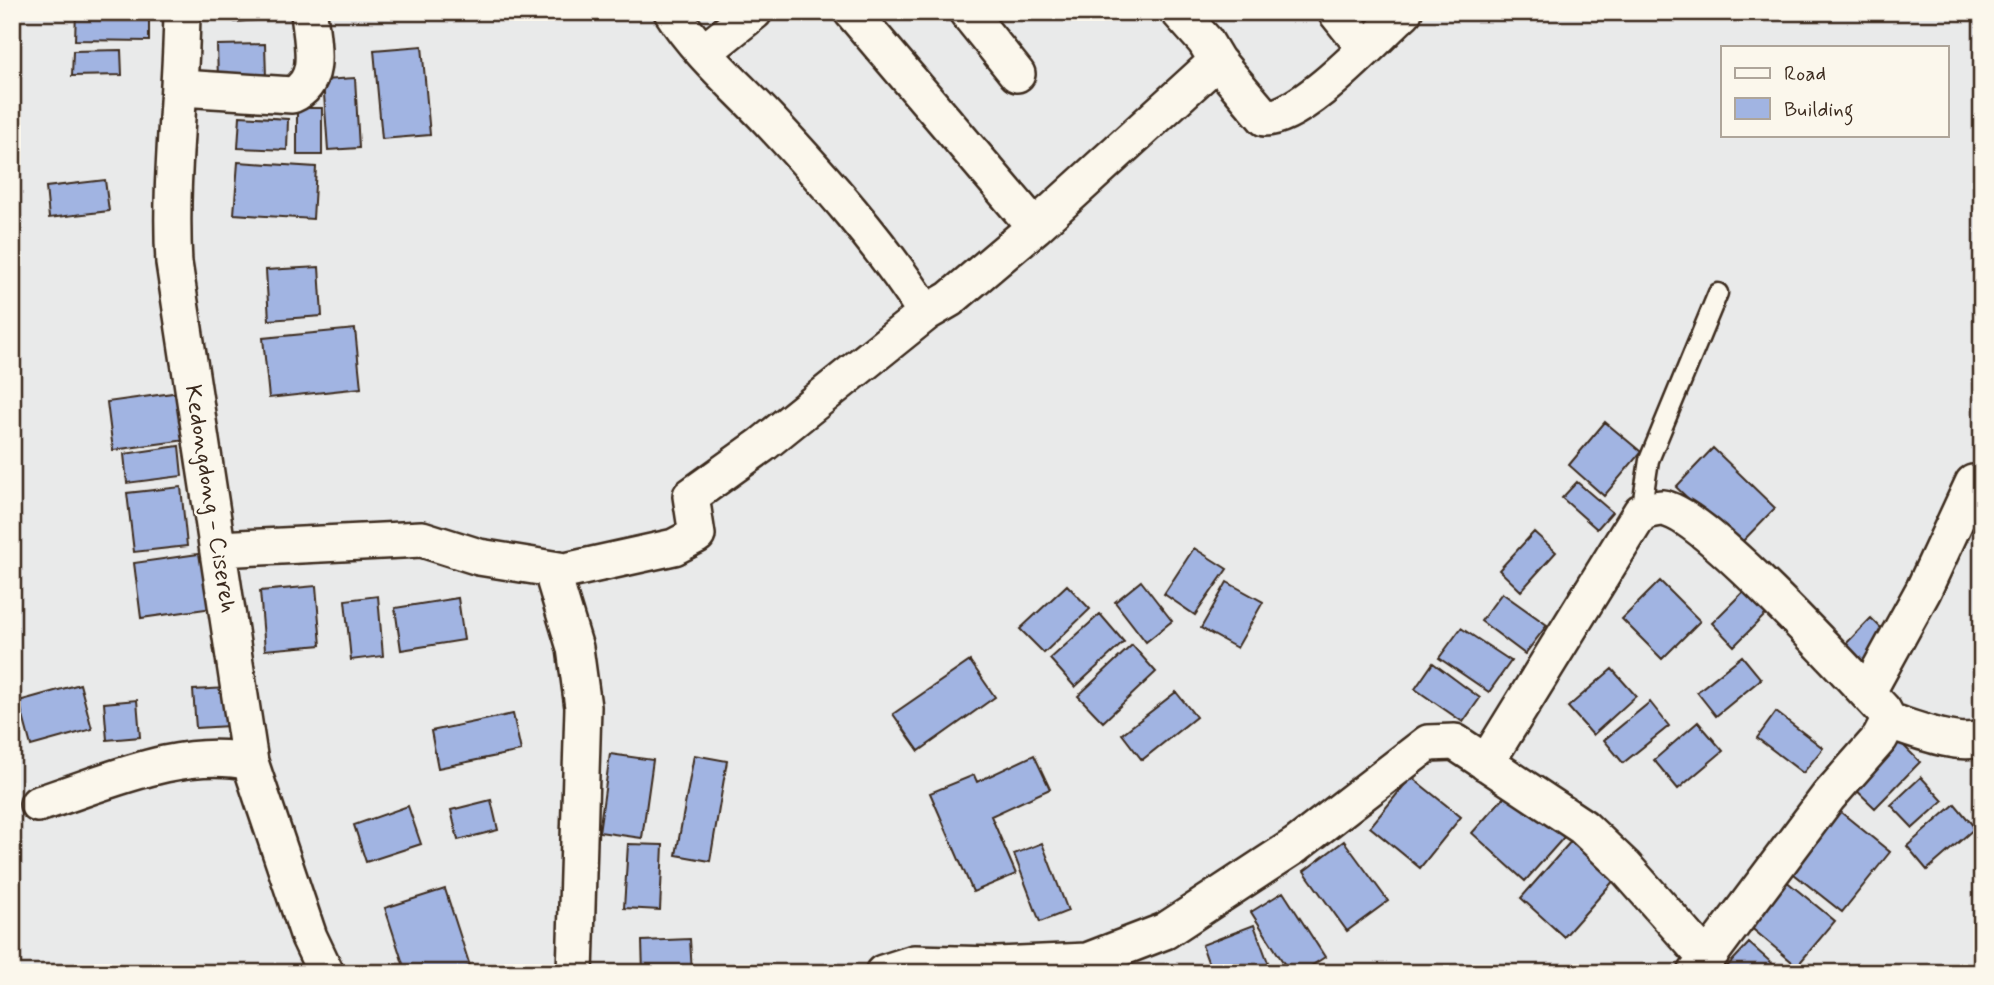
<svg xmlns="http://www.w3.org/2000/svg" width="1994" height="985" font-family="Mynerve,sans-serif">
<style>
.building{fill:#a1b4e2;stroke:#3b2a1e;stroke-width:2}
.lines{fill:none;stroke-linecap:round;stroke-linejoin:round}
.service-casing{stroke:#3b2a1e;stroke-width:23}
.minor-casing{stroke:#3b2a1e;stroke-width:40}
.service{stroke:#fbf7ec;stroke-width:18}
.minor{stroke:#fbf7ec;stroke-width:35}
.labels{text-anchor:middle;dominant-baseline:central;stroke-width:5;stroke-linejoin:round;paint-order:stroke}
.street-label{font-size:24px;fill:#3b2a1e;stroke:#fbf7ec}
</style>
<rect width="100%" height="100%" fill="#e9eaea"/>
<filter id="ink" filterUnits="userSpaceOnUse"><feTurbulence type="fractalNoise" baseFrequency=".0143" numOctaves="2"/><feDisplacementMap in="SourceGraphic" scale="14" xChannelSelector="R" yChannelSelector="G"/><feConvolveMatrix kernelMatrix="1 2 1 2 8 2 1 2 1" color-interpolation-filters="sRGB"/></filter>
<g filter="url(#ink)">
<!-- building -->
<path class="building" d="M76,12h73v29l-74,-1z
M234,12h58v5l-57,5z
M359,12h28l-28,4z
M265,44l1,34 -48,1 -1,-34z
M422,46l8,89 -48,4 -8,-89z
M121,50l1,25 -50,1 1,-25z
M355,78l4,70 -31,2 -5,-70z
M297,108h25v47h-25z
M240,116l48,3 -1,31 -49,-2z
M238,162l78,5 -3,52 -79,-5z
M105,180l4,31 -60,7 -3,-31z
M319,267l3,49 -53,4 -3,-50z
M355,329l6,59 -92,10 -6,-60z
M180,392l6,48 -73,10 -6,-48z
M1605,422l36,30 -37,44 -35,-31z
M179,446l3,30 -55,7 -3,-29z
M1713,448l62,60 -37,38 -62,-59z
M1577,482l35,30 -15,17 -35,-31z
M181,487l6,59 -53,6 -7,-59z
M1534,532l22,20 -35,39 -22,-21z
M1194,548l33,21 -32,46 -31,-21z
M213,552l7,55 -79,11 -7,-55z
M1141,581l31,40 -26,21 -31,-40z
M1660,581l40,40 -38,38 -40,-40z
M1227,582l36,20 -26,46 -36,-20z
M1067,585l23,24 -46,44 -24,-24z
M316,586l5,59 -56,5 -5,-59z
M1744,591l23,22 -33,33 -22,-23z
M1502,593l45,32 -22,29 -44,-33z
M378,596l5,60 -32,4 -6,-60z
M458,598l6,42 -63,10 -6,-42z
M1100,614l24,28 -49,45 -25,-28z
M1871,618l22,22 -31,32 -22,-22z
M1461,628l50,33 -22,31 -50,-34z
M1132,645l24,27 -53,50 -25,-26z
M1742,656l19,23 -45,37 -19,-24z
M970,661l25,36 -76,54 -26,-37z
M1433,663l47,35 -17,24 -48,-33z
M1612,669l24,27 -43,39 -25,-28z
M80,684l12,45 -61,17 -12,-45z
M227,688l2,38 -33,2 -3,-38z
M1176,692l20,25 -54,43 -20,-26z
M137,700l3,37 -33,3 -3,-37z
M1650,702l19,24 -46,37 -19,-23z
M1776,712l47,36 -20,25 -46,-35z
M513,714l8,37 -83,17 -7,-37z
M1698,722l25,29 -45,38 -24,-29z
M1897,739l23,23 -45,46 -24,-23z
M610,754l43,6 -11,78 -43,-6z
M694,755l33,6 -17,100 -34,-6z
M1034,755l16,34 -59,27 25,58 -43,18 -43,-99 44,-18 3,7z
M1411,777l50,40 -41,51 -50,-41z
M1921,777l22,24 -30,27 -22,-23z
M1512,788l53,48 -40,45 -53,-48z
M491,800l7,30 -40,10 -7,-30z
M1955,804l20,24 -48,42 -20,-24z
M408,806l13,38 -55,18 -12,-37z
M1837,809l53,43 -48,60 -53,-42z
M1572,840l44,38 -52,59 -43,-39z
M1344,841l44,60 -41,30 -43,-60z
M1042,843l26,68 -28,11 -26,-68z
M628,844l35,1 -3,65 -36,-2z
M1785,880l50,41 -38,45 -49,-41z
M445,889l25,77 -21,7h-43l-21,-65z
M1283,892l42,65 -25,16h-10l-39,-61z
M1254,925l18,48h-60l-10,-28z
M690,939l2,34h-49l-1,-32z
M1749,943l34,30h-62z
M1158,966l3,7h-19z"/>
<g class="lines">
<defs>
<path id="service" d="M1641,512l8,-52 69,-167"/>
<path id="minor" d="M182,12c-1,84 -13,168 -8,251l76,499 59,175 17,36
M672,12c25,40 64,73 96,107 57,61 113,124 158,194l24,-14 85,-72 182,-166 -12,-20 -26,-29
M852,12l183,215
M967,12l50,62
M1336,12l29,36
M704,52l50,-40
M1217,61l48,57c38,0 109,-79 139,-106
M181,88l111,7c32,-14 19,-55 17,-83
M219,549l203,-10 57,18 86,14
M1867,693l56,-102 50,-108
M1889,721c23,7 70,27 93,17
M1486,763l155,-251c6,-1 15,-4 21,-4 40,4 188,167 221,202l6,11 -9,17 -52,59 -132,176
M38,804c65,-20 143,-58 212,-42
M575,973l8,-266 -8,-59 -20,-66 10,-11 109,-24 23,-12 -6,-39 71,-51 164,-132
M883,973l31,-10 83,2 90,-4 78,-30 131,-86 132,-102 27,-1 128,85 42,40 81,91"/>
</defs>
<!-- service casing -->
<use href="#service" class="service-casing"/>
<!-- minor casing -->
<use href="#minor" class="minor-casing"/>
<!-- service -->
<use href="#service" class="service"/>
<!-- minor -->
<use href="#minor" class="minor"/>
</g>
</g>
<g class="labels">
<!-- street labels -->
<g class="street-label">
<text transform="translate(210 499) rotate(81)">Kedongdong - Cisereh</text>
</g>
</g>
<!-- margin -->
<rect width="1994" height="985" fill="none" stroke="#fbf7ec" stroke-width="42"/>
<rect x="21" y="21" width="1952" height="943" fill="none" stroke="#3b2a1e" stroke-width="2.5" filter="url(#ink)"/>
<!-- legend -->
<rect x="1721" y="46" width="228" height="91" fill="#fbf7ec" stroke="#aea59a" stroke-width="2"/>
<rect x="1735" y="68" width="35" height="10" fill="#fbf7ec" stroke="#aea59a" stroke-width="2"/>
<text x="1784" y="80" font-size="21" fill="#3b2a1e">Road</text>
<rect x="1735" y="98" width="35" height="21" fill="#a1b4e2" stroke="#aea59a" stroke-width="2"/>
<text x="1784" y="116" font-size="21" fill="#3b2a1e">Building</text>
</svg>
